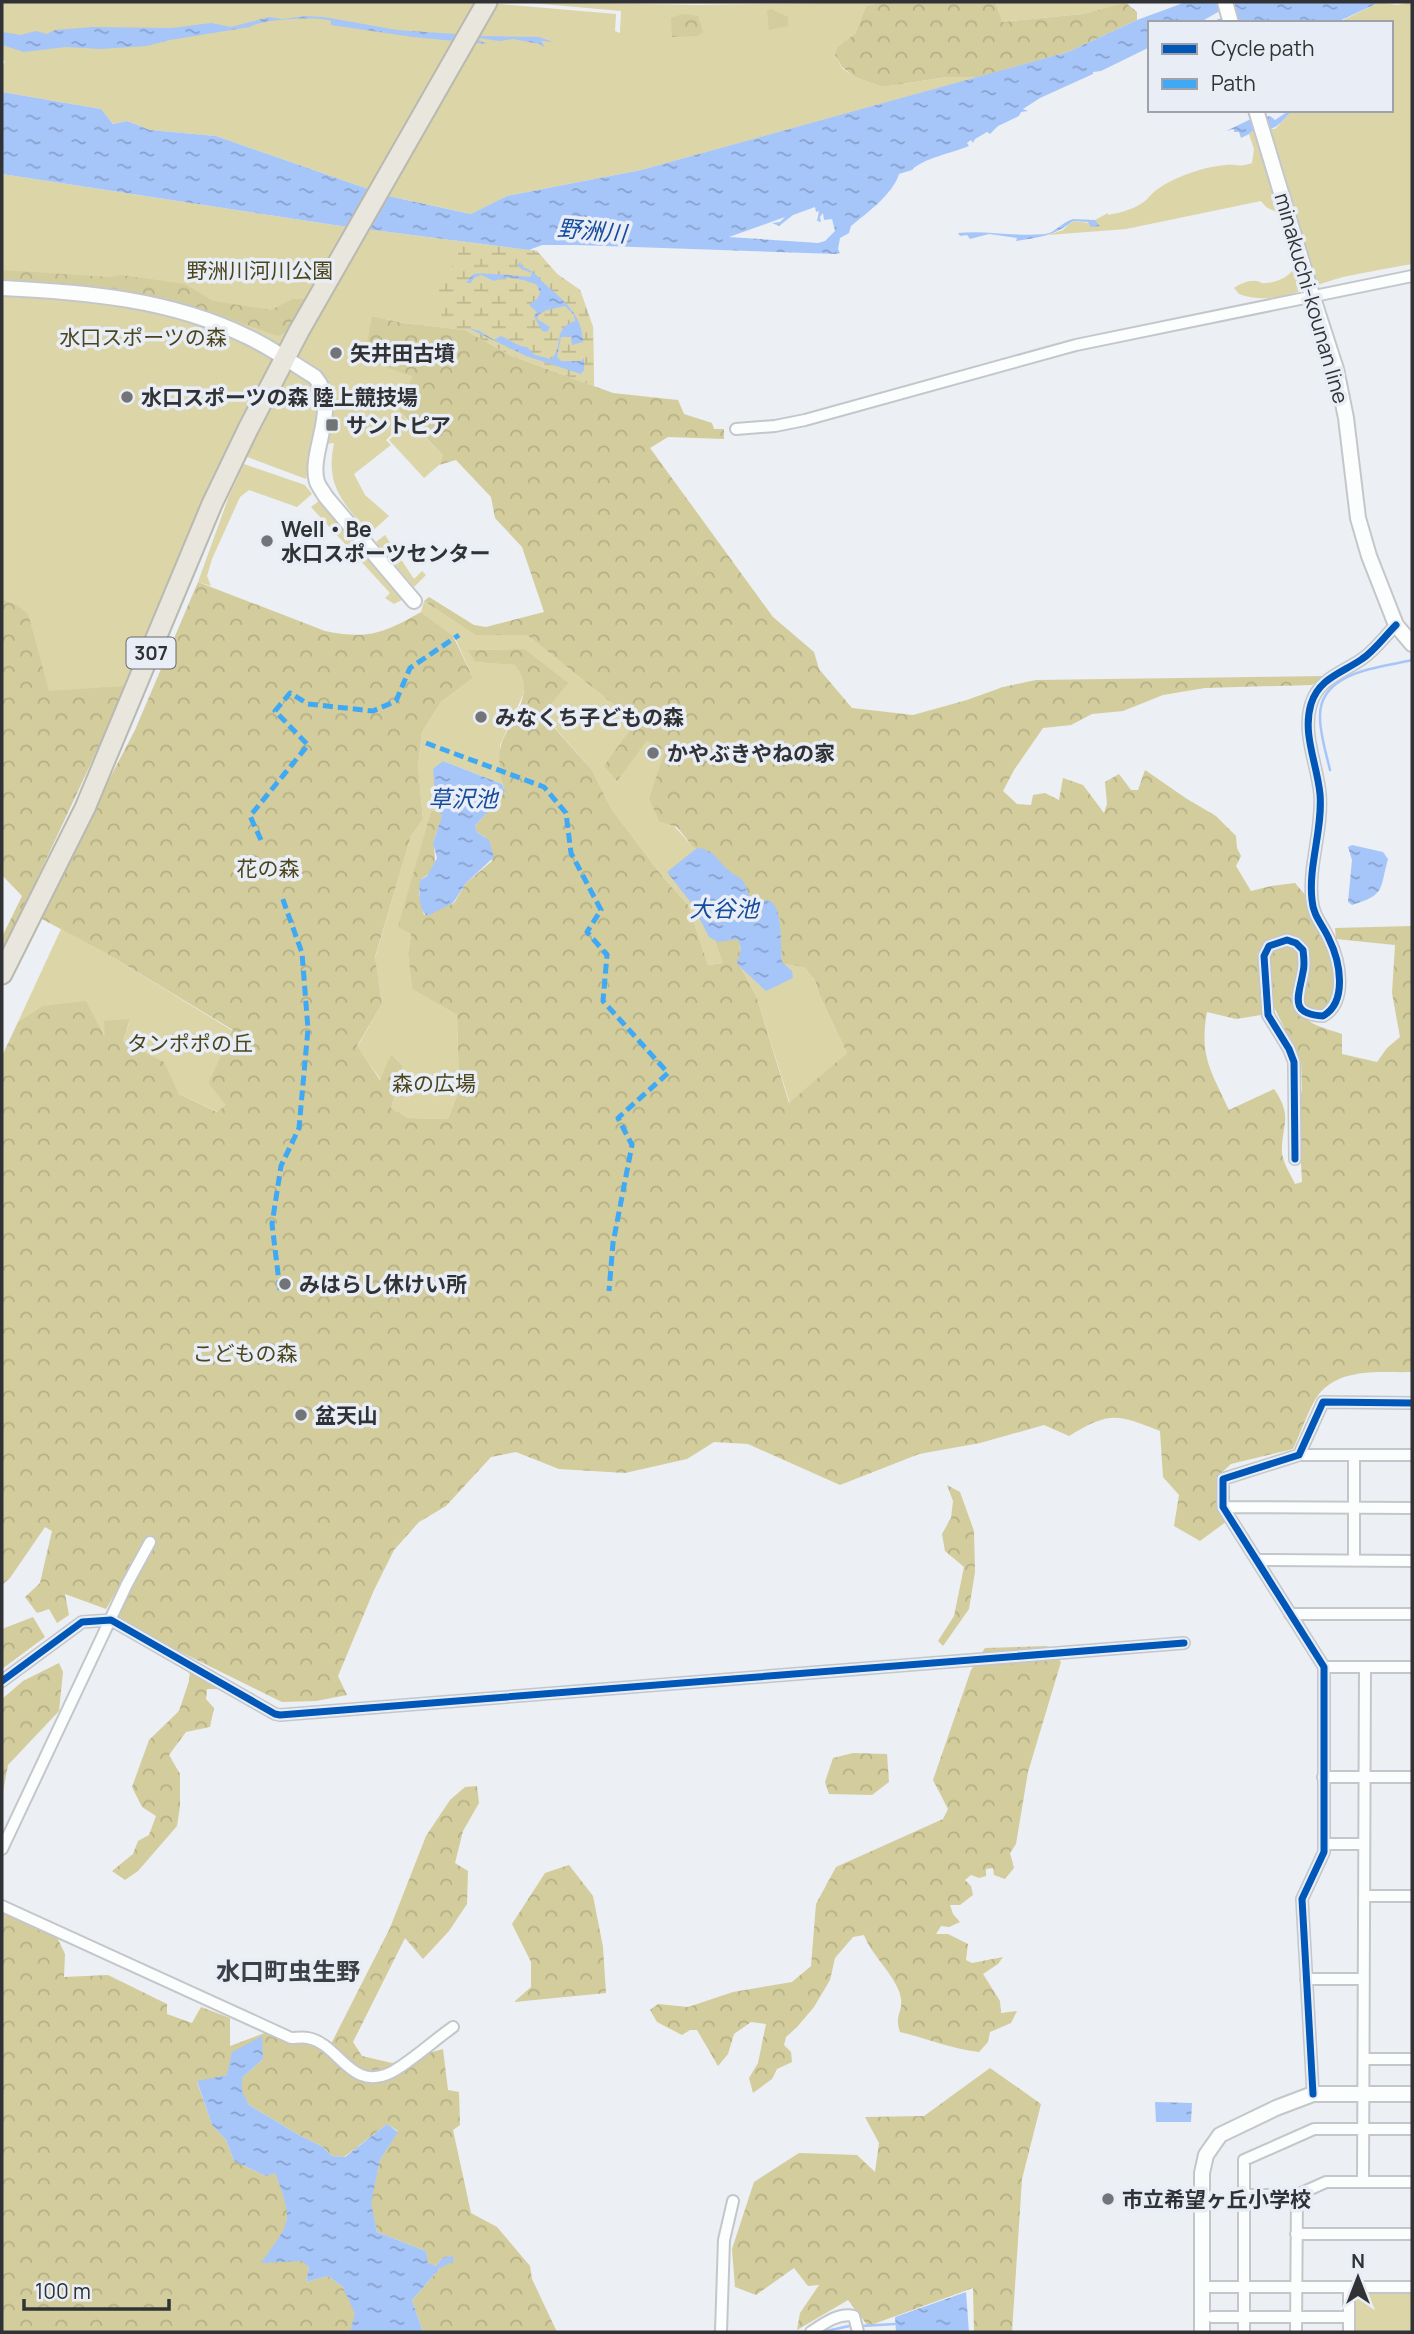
<svg xmlns="http://www.w3.org/2000/svg" width="1414" height="2334" font-family="Manrope,'Noto Sans JP',sans-serif">
<style>
.green{fill:#dbd5a7}
.forest{fill:url(#forest-crowns)}
.wetland{fill:url(#wetland-marsh)}
.water{fill:url(#water-ripples);fill-rule:evenodd}
.lines{fill:none;stroke-linecap:round;stroke-linejoin:round}
.stream{stroke:#a6c6fa;stroke-width:2.5}
.street-casing{stroke:#c4c7ca;stroke-width:14}
.secondary-casing{stroke:#c4c7ca;stroke-width:18}
.highway-casing{stroke:#b9b9b1;stroke-width:23}
.street{stroke:#fcfdfd;stroke-width:10}
.secondary{stroke:#fcfdfd;stroke-width:14}
.highway{stroke:#e8e6dd;stroke-width:19}
.quiet{stroke:#3fa9f5;stroke-width:5;stroke-dasharray:10 5;stroke-linecap:butt}
.cycleway-casing{stroke:#e9eef6;stroke-width:11}
.cycleway{stroke:#0057b8;stroke-width:7}
.poi-dot{fill:#727478;stroke:#e9eef6;stroke-width:2.5}
.labels{text-anchor:middle;dominant-baseline:central;stroke-width:7;stroke-linejoin:round;paint-order:stroke}
.shield{fill:#e9eef6;stroke:#686a6f;stroke-width:2}
.shield-label{font-size:19px;font-weight:bold;fill:#303235}
.park-label{font-size:21px;fill:#4b451e;stroke:#e9eef6}
.street-label{font-size:21px;fill:#303235;stroke:#e9eef6}
.poi-label{font-size:21px;font-weight:bold;fill:#303235;stroke:#e9eef6;text-anchor:start}
.water-label{font-size:23px;font-style:italic;fill:#164c9e;stroke:#e9eef6}
.quarter-label{font-size:24px;font-weight:bold;fill:#3c4046;stroke:#e9eef6}
</style>
<defs>
<pattern id="forest-crowns" width="20" height="18" patternUnits="userSpaceOnUse" patternTransform="scale(1.75)"><rect width="20" height="18" fill="#d3cc9c"/><path d="M2 6a3 3 0 1 1 6 0M12 15a3 3 0 1 1 6 0" fill="none" stroke="#b5b087"/></pattern>
<pattern id="wetland-marsh" width="20" height="14" patternUnits="userSpaceOnUse" patternTransform="scale(1.75)"><rect width="20" height="14" fill="#dbd5a7"/><path d="M1 5h8M5 5V1M11 12h8M15 12V8" fill="none" stroke="#bcb790"/></pattern>
<pattern id="water-ripples" width="26" height="14" patternUnits="userSpaceOnUse" patternTransform="scale(1.75)"><rect width="26" height="14" fill="#a6c6fa"/><path d="M2 4q2-2 4 0t4 0M15 11q2-2 4 0t4 0" fill="none" stroke="#88a1cb"/></pattern>
</defs>
<rect width="100%" height="100%" fill="#eceff3"/>
<!-- green -->
<path class="green" d="M2,2h474l140,12 -1,17 5,2 1,-22 -101,-9 178,3 186,-3 -18,4 -11,28 -18,13 -2,8 7,13 13,9 27,10 65,-10h32l-338,93 -134,26 -35,18 -84,-18 -172,-60 -66,-6 -23,-9 -14,3 -12,-15 -99,-17v-28l3,-1 -3,-7 2,-2h-2z
M995,2h139l-51,12 -82,8z
M1380,2l17,3 15,-3v262c-23,4 -46,8 -69,13 -36,9 -67,30 -104,17l-5,-6c6,-4 15,-8 22,-7 8,1 2,3 10,2 36,-3 37,-34 30,-61l-30,-15 -5,-6 -135,28 -78,6 15,-5 10,-9 24,3 -2,-4 13,-7v2c11,-2 32,-7 40,-17 7,-8 15,-13 25,-18 15,-7 36,-14 53,-15 12,-1 11,3 26,-2l2,-14 -5,-15 6,-5h20l18,-19h98v-87h-54z
M2,174l332,51 203,26 20,23 23,16 13,37 1,59 -129,-56 -62,-7 -31,-7 40,60 -13,35 8,9 -21,20 5,5 -37,29 11,21 24,21 -20,18c-26,-33 -44,-47 -35,-91l-19,2 -9,34 -80,-30 -16,33 -83,204 -125,189 15,-270 -15,-6z
M409,422l34,33 -4,10 -15,13 -35,-38z
M244,464l61,21 7,9 -15,13 -48,-17 -9,7 -28,62 -5,17 4,10 -13,-4 31,-86z
M319,501l78,93 7,5 -10,5 -9,-6 5,-5 -79,-86z
M385,535l29,44 8,-8 4,4 -12,12 -38,-45z
M424,601l51,34h52l96,77 6,19 -24,35 12,14 30,-39 19,10 -17,47 44,49 22,14 66,58 23,48 11,13 4,14 28,59 -57,51 -33,-106 -17,-32 -17,-3 -15,2 -20,-60 -26,-29 -50,-66 -20,-40 -50,-57 27,-30 -44,-34 -56,1 6,12 41,3 9,17 -2,13 -23,50 2,39 -59,-23 -3,49 -9,1 -32,116 12,7 -3,20 4,35 45,26 2,75 -11,29 -40,-1 -17,-10 12,-42 -12,-12 -10,26 -24,-33 25,-43 -7,-46 36,-122 12,-17 -5,-53 4,-34 19,-30 32,-24 -18,-40 -34,-26z
M61,929l48,26 124,76 -25,52 19,22 -9,7 -39,-18 -16,-32 -40,-21 7,-21 -24,20 -63,-33 -25,15z
M1358,2292h54v40h-58l-1,-35z"/>
<!-- forest -->
<path class="forest" d="M884,2h111l7,20 81,-8 43,-11 11,9v8l-69,32 -89,25h-32l-65,10 -27,-10 -13,-10 -7,-12 2,-8 18,-13 11,-28z
M770,9l18,8v9l-19,4 -2,-19z
M683,14l15,2 5,16 -6,4 -25,1 -1,-19z
M2,270l107,7 12,-2 64,9 28,17 58,9 22,-11h15l-19,31 -11,6 -62,-22 -97,-24 -68,-8 -49,-1z
M372,316l31,7 62,7 47,26 101,37 65,7 6,14 28,9 2,6h10v10l-56,-2 -18,11 123,169 41,35 5,17 33,39 61,7 54,-15 36,-13 33,-7 291,-4 -15,9 -107,3 -42,7 -40,16 -31,3 -21,11 -28,3 -29,42 -11,21 14,13 14,1 2,-10 12,-2 14,7 4,-22 20,7 21,28 3,-9 -2,-22 14,-8 12,16h7l7,-20 42,29 29,17 20,20 1,12 4,8 -5,10 15,25 20,-5 24,-3 12,14 4,22 19,30 5,19v34l-7,7 -10,3 -14,-5c-5,-21 9,-34 4,-53 -2,-5 -6,-11 -9,-15 -22,-6 -28,-1 -42,15l5,29 -1,32 -25,4 -29,-7c-8,44 4,59 22,98l45,-21c20,29 7,36 8,64 1,10 9,22 13,31l7,-2 -4,-78 4,-14 -1,-28 -30,-61 1,-19 -5,-19 3,-13 9,-6 15,3 8,13 -11,38c13,26 24,27 51,36v20l35,8 10,-14 13,-11 -8,-44 3,-48 -59,-6 -1,-11 77,-2v446c-31,1 -71,-5 -93,22 -9,11 -19,41 -26,55l-62,15 -13,12v32l9,13 -27,20 -26,-15 5,-31 -16,-18 -3,-46c-43,-17 -50,-20 -91,5l-25,-11 -64,18 -61,11 -79,31 -92,-41 -34,-2 -27,17 -62,14 -66,-4 -43,-17 -25,5 -45,49 -27,16 -25,28 -20,40 -36,86 9,19 -31,6 -34,1 -166,-82 7,-40 -17,29 -41,-15 4,21 -12,8 -8,-14 -12,4 -12,-16 15,-14 12,-52 -7,-4 -35,51 -8,7v-529l16,-34 25,-16 43,-5 19,37 -1,-17 26,-2 -7,22 41,21 15,32 38,18 9,-7 -18,-22 25,-53 -124,-75 -67,-36 37,-82 56,-107 63,-148 127,49c43,9 59,2 96,-19l32,24 20,42 -32,24 -19,30 -4,34 5,53 -12,17 -36,121 7,47 -25,42 23,34 11,-26 12,12 -12,42 17,10 40,1 11,-29 -2,-75 -45,-26 -4,-35 3,-20 -13,-7 33,-116 9,-1 3,10c-4,8 -9,15 -9,23 0,15 6,27 -13,36l-2,15 5,21 30,-12 12,-20 26,-22 -7,-24 -8,-5 -2,-6 30,-34c-5,-12 -8,-37 -3,-50 7,-18 23,-36 22,-57 0,-7 -5,-14 -9,-20l-40,-3 -7,-12 57,-1 44,34 -27,31 50,56 20,40 50,66 26,29 20,60 15,-2 -10,-29h26l1,32 17,32 32,105 58,-50 -28,-59 -4,-14 -11,-13 -22,-4 -2,-44 -16,-15 -20,-7 -29,-36 -22,-14 -16,-20 -18,-6 -10,-23 16,-47 -18,-10 -30,40 -13,-15 25,-35 -6,-19 -96,-77h-52l-51,-34 5,-4 45,28 12,2 58,-15 -22,-65 -27,-29 -4,-21 -35,-37 -17,5 4,-10 -44,-44 13,-35 -48,-16z
M2,599l15,6 11,9 21,77 78,-5 -125,268v-17l20,-41 -20,-21z
M947,1485l13,7 14,39 1,41 -6,37 -26,37 -5,-5 16,-25 10,-49 -19,-16 -3,-17 9,-16 2,-17z
M33,1617l12,20 -43,32v-40z
M1047,1646l14,16 -33,110 -12,72 -6,9 4,15 -9,11 -11,-4 -1,-7 -7,1v7l-7,2 -8,-3 -6,5 6,6 2,9 -13,10h-10l3,9 7,8 -11,5 -8,-1 -5,8h12l20,10 -2,16 6,3 31,-6 -5,7 -15,10 17,27 1,12 16,-2 -6,12 -21,9 -2,10 -9,10c-27,-3 -53,-14 -79,-20 -6,-17 3,-20 1,-33 -2,-20 -30,-44 -37,-64l-11,2 -18,21 -5,22 -16,27 -17,20 -11,10 -2,8 7,7 1,10 -15,7 -5,10 -19,14 -4,-15 9,-15 8,-39 -15,-2 -17,12 -6,20 -10,12 -21,-36h-7l-8,5 -25,-13 -7,-12 8,-6 30,3 45,-15 59,-10 19,-16 5,-62 20,-37 107,-48 5,-10 -15,-29 38,-110 14,-22z
M59,1663l4,9 -4,39 -51,54 -6,32v-98l21,-18z
M190,1670l76,32 -14,4 -35,-17h-10l-1,10 8,9 -4,19 -24,5 -17,23 11,19v32l-3,20 -39,45 -13,9 -13,-9 21,-17 5,-13 11,-6 7,-19 -14,-9 -10,-20 17,-47 30,-29 10,-30z
M853,1753l34,1 2,28 -17,13 -43,-1 -4,-12 8,-24z
M477,1786l2,17 -16,28 -8,32 13,8 -1,33 -18,27 -26,28 -18,-21 -52,104 9,14 30,7 51,-14 5,41 11,2 1,33 -7,5 18,83 26,14 33,39 2,13 25,53h-134l-11,-32 28,-32 2,-10 -6,8 -9,-3 -1,-12 -49,-19 -7,-29 10,-43 18,-29 -11,-7 -43,33 -12,-1 -9,-9 -24,-12 -50,-30 -8,-14 1,-13 21,-19 -2,-22 -34,38 -30,7 15,43 14,15 8,21 32,15 9,-4 13,36 -2,19 15,33 8,7 -3,15 22,-6 15,11 13,27 -6,18h-348v-420l53,21 10,21 -1,23 44,-2 59,29v10l25,9 9,-16 29,11v28l37,-14 29,10h36l58,-114 36,-92 24,-36 15,-13z
M569,1865l24,31 10,51 3,46 -92,9 17,-15v-25l-19,-38 33,-51z
M990,2068l51,36 -19,75 -10,153h-38l-1,-44 -105,38 -20,-26 -51,30 3,-17 19,-28 -11,1 -14,-18 -38,27 -21,-8 -3,-38 22,-67 45,-29 58,2 18,17 4,-29 -14,-26 59,-1z"/>
<!-- wetland -->
<path class="wetland" d="M456,241l81,10 20,23 23,16 13,37 1,59 -82,-30 -47,-26 -19,-3c-6,-15 -13,-32 -4,-48 10,-18 21,-11 14,-38z"/>
<!-- water -->
<path class="water" d="M1186,2h194l-45,21h-125l20,-9v-3l-12,1 -19,11h-49v24l-49,24 -8,1v2l-53,24 -17,11 5,2 -7,1 -2,4 -21,10 -8,8 -3,-2 -12,7 -2,4 -2,-3 -4,3 2,3c-16,7 -46,12 -57,24l-13,4c-6,20 -32,39 -48,52l-2,7 -9,5 -2,11 2,4 -3,1 -261,-9h-34l-13,5 -195,-25 -332,-51v-82l99,17 12,15 14,-3 23,9 66,6 172,60 83,18 36,-18 134,-26 427,-118 69,-32zM815,207l1,5 3,-1 -2,10 4,1 -1,-5 3,-4 1,7 8,-1 3,12 -10,10 -7,2 -89,-6 56,-20 -5,5 -8,1 7,3 14,-11z
M305,16l19,1 73,13 88,6 54,1 14,5 -12,-1 3,5 -1,1 -3,-3 -27,-5 -14,2 -21,-3v2l9,4 -74,-7 -82,-12v-4c-14,-5 -69,-2 -81,6l-80,13 -23,6 -46,3 -35,-2 -42,5 -22,-7v-13l18,3 16,-4 11,3 8,-4 38,-3 79,1 39,-5 20,4 38,-10 13,2z
M1290,110h3c-13,13 -19,24 -38,19l-6,5 -8,4 -2,-6h-5v-3l-8,2 25,-12 19,-3 5,4z
M1073,219l22,1 5,6 -9,1 -3,-5 -15,-1c-16,14 -36,17 -57,20l1,-3 -28,-4 -19,5 -3,-4 -7,1 -2,-3c29,-3 58,4 87,1 10,-1 17,-12 28,-15z
M520,262l3,5c11,4 14,9 22,17 19,17 37,30 38,58l-11,3 -1,-8h-10l-4,20 4,4h20l3,-3v12l-3,4 -55,-18 -58,-28 12,3 14,9 7,-4c8,3 17,11 26,11l8,8 16,4c14,-13 0,-30 24,-38l-1,-6 -9,-9 -18,4 -9,5 -1,4 13,8 -3,5 -5,-1 -8,-15 3,-4 -8,-7 8,-6 3,-6 -3,-8c-14,-6 -29,-10 -43,-4l-13,-6 -7,3 -3,5h-5c2,-2 5,-7 8,-9 3,-2 48,2 56,3l2,-4 -11,-4 -3,-4z
M443,761l59,23 3,8 -30,34 2,6 12,8 5,17 -28,26 -13,20 -26,13c-9,-7 -8,-25 -7,-36l7,-4 10,-18 -4,-15 9,-27 -6,-11 -3,-36z
M1352,845l31,7 5,7c-9,32 -2,35 -36,46l-4,-3 4,-42 -4,-13z
M697,848c17,1 20,12 31,22 4,4 10,6 14,10 5,6 5,14 11,20 5,1 13,-1 17,1 14,7 10,48 12,61l10,9 1,7 -27,13 -29,-27 4,-15 -3,-10 -20,3 -9,-5 -17,-33 -25,-32z
M262,2036l1,23 -21,19v13l7,14 50,30 24,12 9,9 13,1 42,-33 11,8 -18,28 -9,43 6,29 49,19 2,12 8,3 6,-8 11,-2 1,5 -14,7 -28,32 11,32h-73l5,-18 -12,-27 -15,-11 -22,6 3,-15 -8,-6 -40,2c30,-42 33,-40 14,-90l-9,3 -32,-15 -8,-21 -14,-15 -15,-44 30,-6 5,-23z
M1155,2102l37,1 -1,19h-35z
M966,2292l3,40h-73l-1,-15z"/>
<g class="lines">
<!-- stream -->
<path class="stream" d="M1330,770c-4,-17 -10,-36 -10,-53 -1,-46 60,-49 92,-57
M861,2326l34,-2
M822,2332l32,-7"/>
<defs>
<path id="street" d="M736,429l39,-3 30,-6 271,-75 336,-69
M1295,1159l-1,-97 -5,-13 -21,-34 -4,-59 5,-10 18,-6 9,3 7,7c1,8 2,15 0,22 -4,24 -15,42 20,44 25,-14 17,-55 6,-77 -6,-14 -16,-23 -17,-39 -4,-34 11,-71 8,-106 -3,-31 -18,-60 -9,-90 8,-26 31,-31 51,-45 12,-8 23,-23 34,-34
M1299,1455h113
M1223,1507l189,1
M1257,1560l155,1
M1354,1561v-106
M1290,1614h122
M1324,1667h88
M2,1681l80,-59 29,-2 164,94 5,1 904,-72
M1323,1777h89
M1324,1844h40
M2,1849l125,-265 23,-42
M1364,1896h48
M2,1906l289,132c5,0 12,-1 17,0 32,6 42,55 84,34 21,-12 41,-31 61,-45
M1306,1979h58
M1364,2059h48
M1313,2094l-11,-195 22,-47v-185l-101,-160v-28l76,-24 24,-53 89,1
M1363,2182l2,-515
M1244,2195h53l29,-13h86
M1296,2234h116
M1202,2287h210
M1212,2317h137
M721,2332l3,-92 9,-39
M811,2332c12,-8 28,-20 43,-16l4,16
M1244,2332v-172l70,-31h98
M1296,2332l1,-137
M1349,2332v-45"/>
<path id="secondary" d="M1225,2l6,21
M1256,110l56,185 24,74 10,49 12,100 11,38 27,69 16,19
M2,288c83,4 168,11 244,48 24,11 46,27 69,41 26,30 -7,75 2,105 2,5 6,10 9,15l88,104
M1202,2332v-159l4,-18 14,-20 56,-27 37,-14h99"/>
<path id="highway" d="M2,974l83,-166 127,-304 36,-75 51,-98 188,-329"/>
</defs>
<!-- street casing -->
<use href="#street" class="street-casing"/>
<!-- secondary casing -->
<use href="#secondary" class="secondary-casing"/>
<!-- highway casing -->
<use href="#highway" class="highway-casing"/>
<!-- street -->
<use href="#street" class="street"/>
<!-- secondary -->
<use href="#secondary" class="secondary"/>
<!-- highway -->
<use href="#highway" class="highway"/>
<!-- quiet -->
<path class="quiet" d="M426,743l118,44 22,26 5,40 30,57 -14,22 20,23 -4,46 65,72 -50,45 14,27 -19,98 -4,48
M261,840l-11,-24 58,-71 -33,-34 15,-18 18,11 65,7 23,-10 14,-33 49,-33
M280,1290l-8,-66 9,-58 18,-38 9,-99 -6,-76 -20,-56"/>
<defs>
<path id="cycleway" d="M1295,1159l-1,-97 -5,-13 -21,-34 -4,-59 5,-10 18,-6 9,3 7,7c1,8 2,15 0,22 -4,24 -15,42 20,44 25,-14 17,-55 6,-77 -6,-14 -16,-23 -17,-39 -4,-34 11,-71 8,-106 -3,-31 -18,-60 -9,-90 8,-26 31,-31 51,-45 12,-8 23,-23 34,-34
M2,1681l80,-59 29,-2 164,94 5,1 904,-72
M1313,2094l-11,-195 22,-47v-185l-101,-160v-28l76,-24 24,-53 89,1"/>
</defs>
<!-- cycleway casing -->
<use href="#cycleway" class="cycleway-casing"/>
<!-- cycleway -->
<use href="#cycleway" class="cycleway"/>
</g>
<!-- markers -->
<g class="poi-dot">
<circle cx="336" cy="353" r="7"/>
<circle cx="127" cy="397" r="7"/>
<rect x="325" y="418" width="14" height="14" rx="3.5"/>
<circle cx="267" cy="541" r="7"/>
<circle cx="481" cy="717" r="7"/>
<circle cx="653" cy="753" r="7"/>
<circle cx="285" cy="1284" r="7"/>
<circle cx="301" cy="1415" r="7"/>
<circle cx="1108" cy="2199" r="7"/>
</g>
<g class="labels">
<!-- shield labels -->
<rect class="shield" x="126.5" y="637.5" width="49" height="31" rx="5"/>
<g class="shield-label">
<text x="151" y="653">307</text>
</g>
<!-- park labels -->
<g class="park-label">
<text x="260" y="270">野洲川河川公園</text>
<text x="143" y="337">水口スポーツの森</text>
<text x="268" y="868">花の森</text>
<text x="190" y="1043">タンポポの丘</text>
<text x="434" y="1083">森の広場</text>
<text x="245" y="1353">こどもの森</text>
</g>
<!-- street labels -->
<g class="street-label">
<text transform="translate(1312 298) rotate(74)">minakuchi-kounan line</text>
</g>
<!-- poi labels -->
<g class="poi-label">
<text x="350" y="353">矢井田古墳</text>
<text x="141" y="397">水口スポーツの森 陸上競技場</text>
<text x="346" y="425">サントピア</text>
<text x="281" y="529">Well・Be<tspan x="281" dy="24">水口スポーツセンター</tspan></text>
<text x="495" y="717">みなくち子どもの森</text>
<text x="667" y="753">かやぶきやねの家</text>
<text x="299" y="1284">みはらし休けい所</text>
<text x="315" y="1415">盆天山</text>
<text x="1122" y="2199">市立希望ヶ丘小学校</text>
</g>
<!-- water labels -->
<g class="water-label">
<text transform="translate(592 230) rotate(5)">野洲川</text>
<text x="463" y="798">草沢池</text>
<text x="724" y="908">大谷池</text>
</g>
<!-- quarter labels -->
<g class="quarter-label">
<text x="288" y="1970">水口町虫生野</text>
</g>
</g>
<!-- border -->
<rect width="1414" height="2334" fill="none" stroke="#303235" stroke-width="7"/>
<!-- legend -->
<rect x="1148" y="21" width="245" height="91" fill="#e9eef6" stroke="#9fa3a9" stroke-width="2"/>
<rect x="1162" y="44" width="35" height="10" fill="#0057b8" stroke="#9fa3a9" stroke-width="2"/>
<text x="1211" y="56" font-size="21" fill="#303235">Cycle path</text>
<rect x="1162" y="79" width="35" height="10" fill="#3fa9f5" stroke="#9fa3a9" stroke-width="2"/>
<text x="1211" y="91" font-size="21" fill="#303235">Path</text>
<!-- north arrow -->
<g transform="translate(1358 2278)" stroke="#e9eef6" stroke-width="5" paint-order="stroke">
<path d="M0-5L12 26L0 18L-12 26Z" fill="#303235"/>
<text y="-10" font-size="19" font-weight="bold" text-anchor="middle" fill="#303235">N</text>
</g>
<!-- scale -->
<path d="M24 2299v10h145v-10" fill="none" stroke="#303235" stroke-width="3.5"/>
<text x="35" y="2299" font-size="21" fill="#303235" stroke="#e9eef6" stroke-width="5" paint-order="stroke">100 m</text>
</svg>
